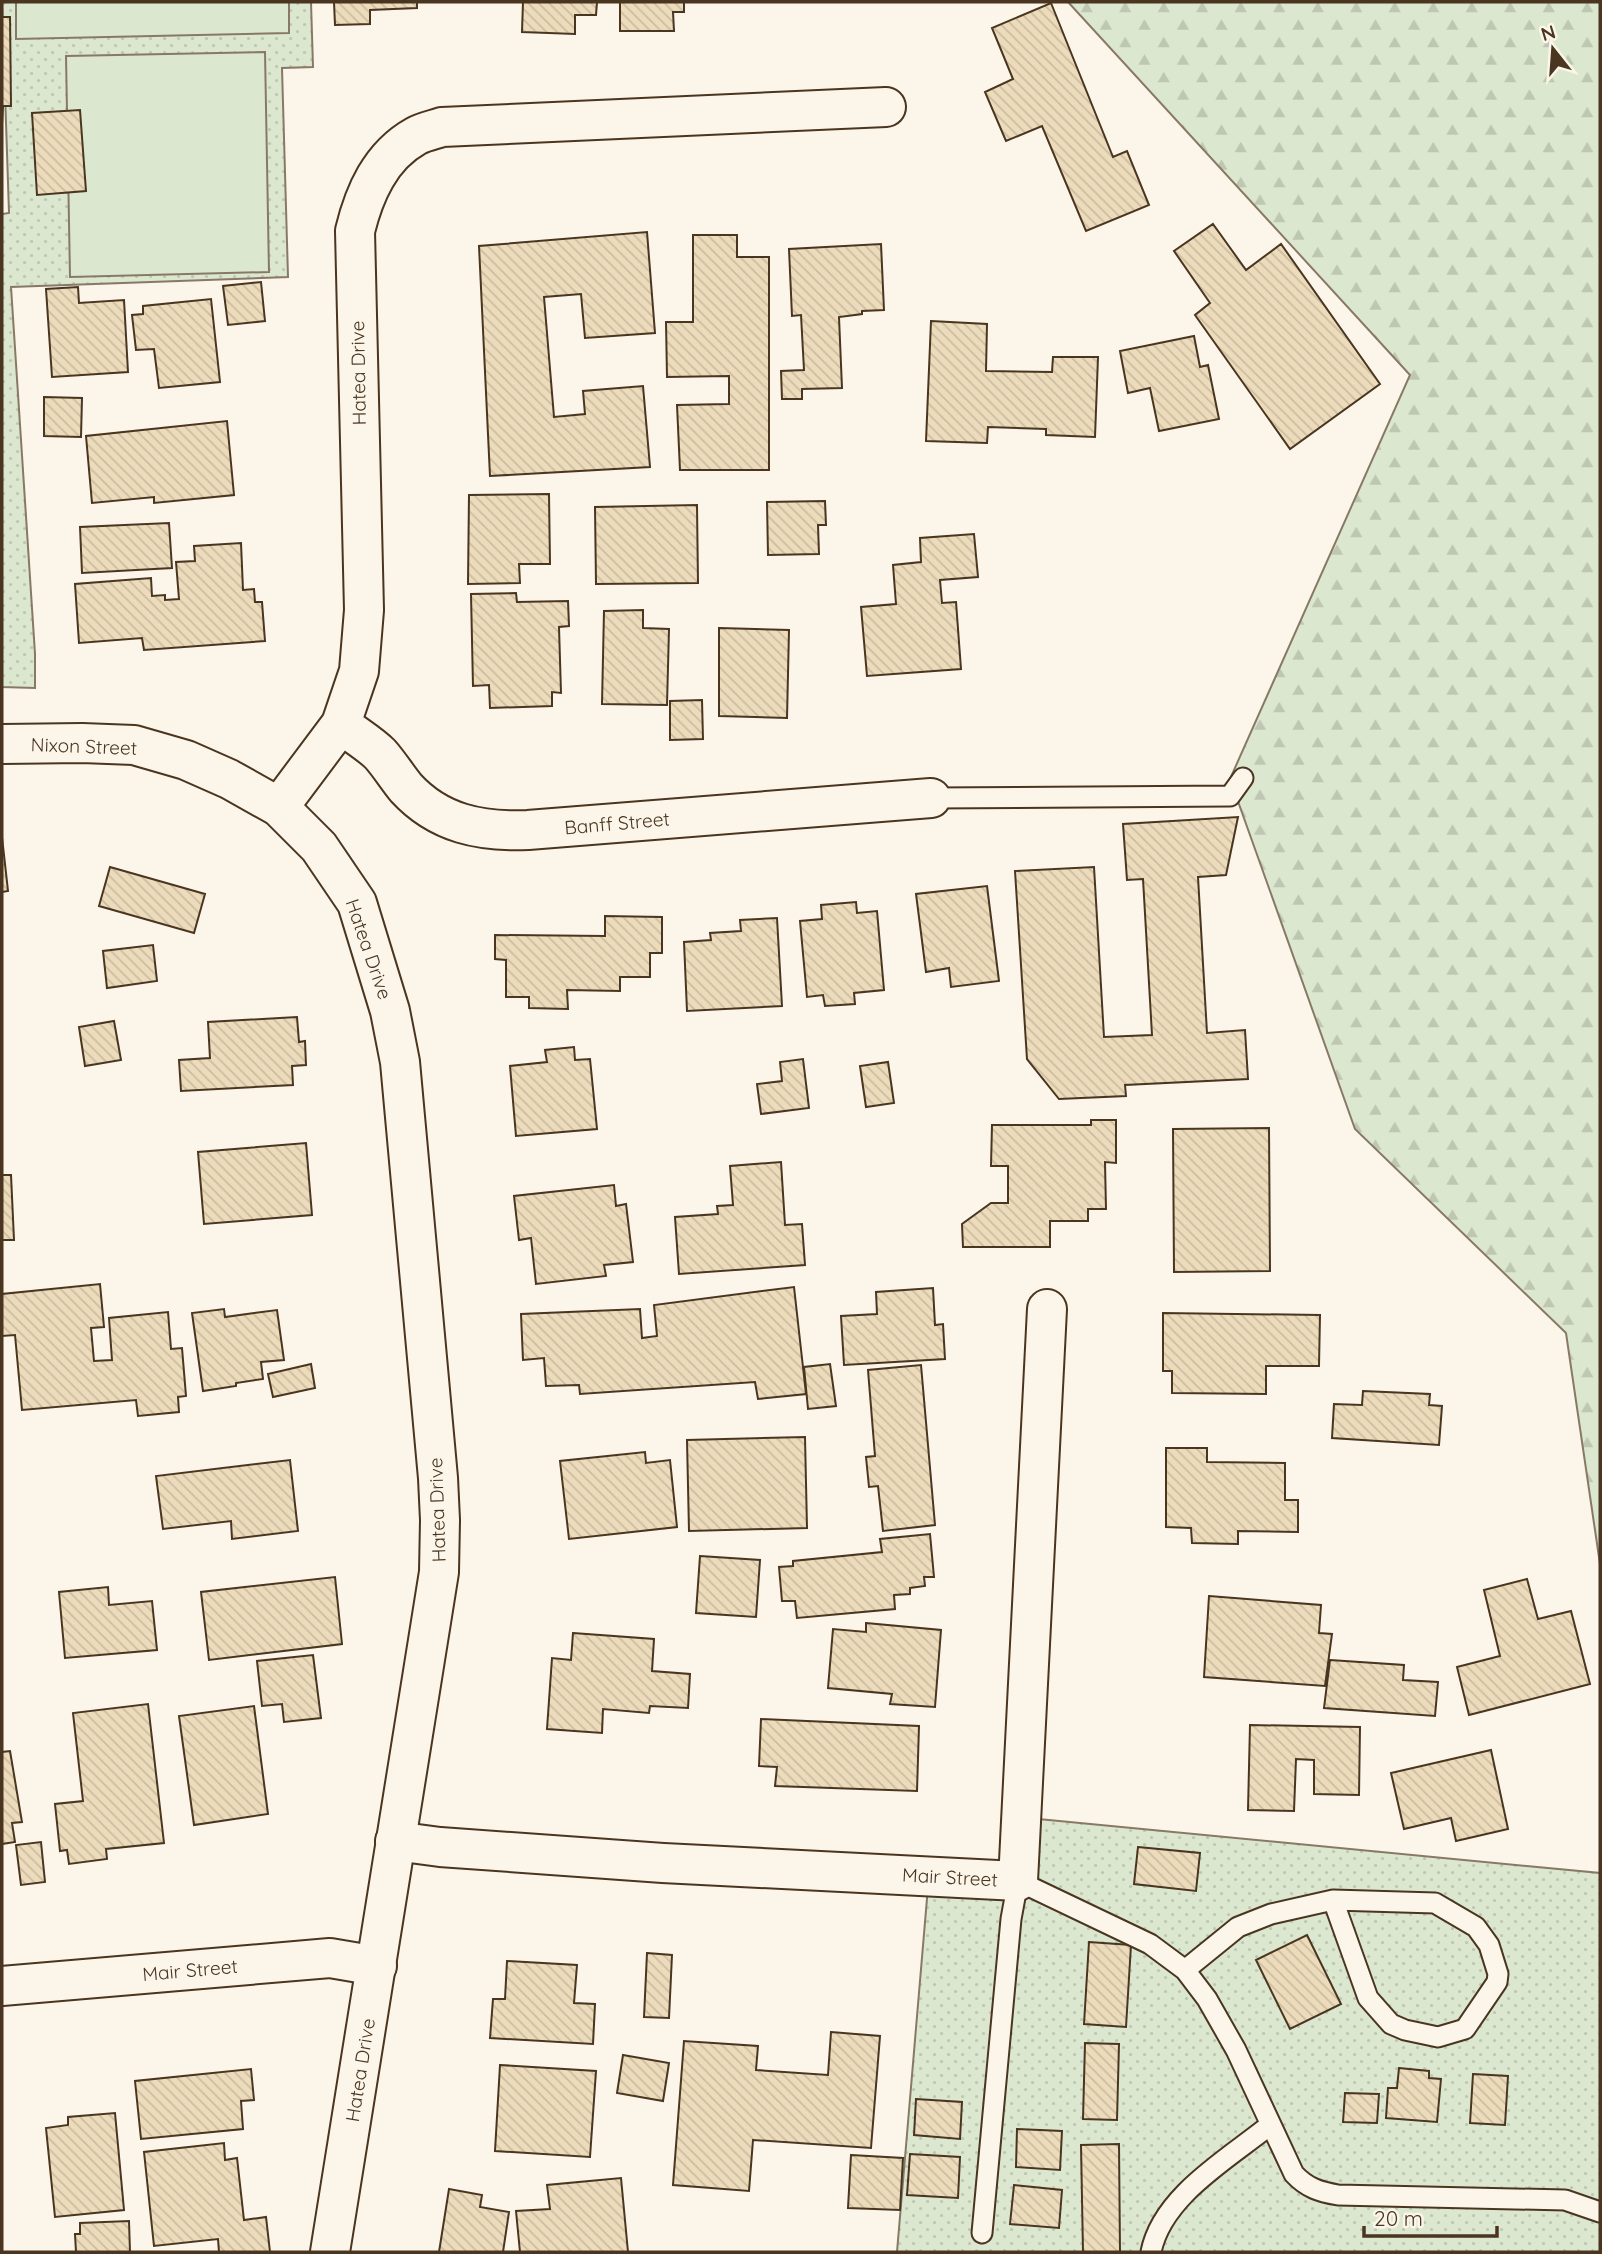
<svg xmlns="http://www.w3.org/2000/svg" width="1602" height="2254" font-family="Quicksand,sans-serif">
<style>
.forest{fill:url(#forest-firs);stroke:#887966;stroke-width:2}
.park{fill:url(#park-dots);stroke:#887966;stroke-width:2}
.garden{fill:#dce7d0;stroke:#887966;stroke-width:2}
.building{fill:url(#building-back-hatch);stroke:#4a3520;stroke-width:2}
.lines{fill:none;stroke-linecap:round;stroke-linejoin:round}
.lane-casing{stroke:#4a3520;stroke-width:23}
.street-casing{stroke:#4a3520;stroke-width:42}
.secondary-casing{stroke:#4a3520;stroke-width:42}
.lane{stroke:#fbf6e9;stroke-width:19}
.street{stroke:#fbf6e9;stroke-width:38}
.secondary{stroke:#fbf6e9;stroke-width:38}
.labels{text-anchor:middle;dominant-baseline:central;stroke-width:5;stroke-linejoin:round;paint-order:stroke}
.street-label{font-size:19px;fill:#4a3520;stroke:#fbf6e9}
</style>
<defs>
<pattern id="forest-firs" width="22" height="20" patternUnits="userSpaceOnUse" patternTransform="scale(1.75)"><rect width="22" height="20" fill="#dce7d0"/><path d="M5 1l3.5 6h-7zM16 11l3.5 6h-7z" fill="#bec7b2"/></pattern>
<pattern id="park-dots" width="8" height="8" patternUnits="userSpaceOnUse" patternTransform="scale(1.75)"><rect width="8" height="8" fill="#dce7d0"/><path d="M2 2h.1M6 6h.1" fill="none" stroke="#bec7b2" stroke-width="1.8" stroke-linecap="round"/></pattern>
<pattern id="building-back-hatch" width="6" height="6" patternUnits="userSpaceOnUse" patternTransform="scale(1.75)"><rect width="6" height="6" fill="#ecdcbc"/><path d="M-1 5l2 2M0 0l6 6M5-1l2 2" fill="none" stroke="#ccbda1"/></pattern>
</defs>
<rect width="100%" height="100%" fill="#fbf6e9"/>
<!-- forest -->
<path class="forest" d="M1068,2h532v1562l-34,-231 -211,-204 -125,-350 180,-404z"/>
<!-- park -->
<path class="park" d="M2,2h309l2,65 -31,1 6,209 -277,10 24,367v34l-33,-1v-473l7,-1z
M1028,1818l572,55v379h-703l32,-377 76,-9z"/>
<!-- garden -->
<path class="garden" d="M16,2h273v31l-273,6z
M265,52l4,220 -199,5 -4,-221z"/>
<!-- building -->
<path class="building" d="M334,2h83v6l-47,2v14l-35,1z
M523,2h74l-1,13h-21v19l-53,-2z
M620,2h64v10h-11l1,19h-54z
M1051,3l62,154 14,-6 22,54 -63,26 -44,-105 -36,15 -21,-49 28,-13 -21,-51z
M2,17h8l1,89h-8l-1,18z
M80,110l6,81 -49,4 -5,-82z
M1213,224l33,46 35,-26 99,140 -90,65 -95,-134 15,-12 -36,-52z
M647,232l8,101 -70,5 -4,-44 -37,3 10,120 31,-3 -2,-23 60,-5 7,81 -160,9 -11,-230z
M693,235h44v22h32v213h-89l-3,-65 52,-1v-28l-62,1 -1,-55h27z
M881,244l3,66 -22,1v3l-23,3 3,71 -40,1v10h-20l-1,-28 23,-1 -3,-55 -9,1 -3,-67z
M261,282l4,39 -37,4 -5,-39z
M78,287l1,16 45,-3 4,72 -76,5 -6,-88z
M211,299l9,83 -61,6 -5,-39 -18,1 -4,-35 11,-1v-8z
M931,321l56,3 -1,47 66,1 1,-15h45l-3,80 -49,-2v-6l-58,-2 -1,16 -61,-2z
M1194,336l6,31 8,-2 11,54 -60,12 -9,-43 -22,5 -8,-42z
M44,397l38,1 -1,39 -37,-1z
M227,421l7,74 -80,8v-6l-62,6 -6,-67z
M549,494l1,70h-31l1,19 -52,1 1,-89z
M825,501l1,24h-8l1,29 -51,1 -1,-53z
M697,505l1,78 -102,1 -1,-77z
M169,523l3,45 -90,5 -2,-46z
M974,534l4,43 -38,3 2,23 14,-1 5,67 -94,7 -6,-69 35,-3 -3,-39 28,-3 -1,-24z
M241,543l2,47 11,-1 1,13h7l3,39 -121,9 -2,-12 -63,5 -4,-59 76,-6 1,18 13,-1v5l14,-1 -3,-37 19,-1 -1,-15z
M516,593l1,9 51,-1 1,25 -10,1 2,66 -9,-1v14l-62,2 -1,-23 -16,1 -2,-92z
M643,610v18l26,1 -2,76 -65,-1 2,-93z
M719,628l70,2 -2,88 -68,-2z
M702,700l1,39 -33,1v-39z
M1238,817l-12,58 -28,2 9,156 38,-3 3,49 -123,6 1,11 -67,3 -32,-40 -12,-188 79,-4 10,170 48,-2 -9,-156 -16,1 -4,-56z
M2,837l6,54 -6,1z
M110,867l95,27 -11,39 -95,-27z
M987,886l12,95 -48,6 -2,-19 -23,4 -10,-78z
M856,902l1,11 20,-2 7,79 -30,3 1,11 -30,2 -2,-11 -16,2 -7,-76 22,-2 -1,-14z
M605,916l57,1v36h-12v24h-30v14l-53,-1 1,19 -39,-1v-11h-23v-37l-11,-1v-24l110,1z
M777,918l5,88 -95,5 -3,-69 27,-2 -1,-7 31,-2 -1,-11z
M153,945l4,36 -50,7 -4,-37z
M297,1017l2,25 6,-1 1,24 -14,1 1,19 -112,6 -2,-31 31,-2 -2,-36z
M114,1021l7,39 -36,6 -6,-39z
M574,1047l1,13 15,-1 7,70 -81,7 -6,-70 37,-4 -2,-12z
M803,1059l6,49 -48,6 -4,-30 25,-3 -2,-19z
M888,1062l6,41 -28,4 -6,-41z
M1091,1120h25v43l-11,-1 1,47h-18v12h-38v26h-87l-1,-23 29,-21h17v-37h-17l1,-41h99z
M1269,1128l1,143 -96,1 -1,-143z
M306,1143l6,72 -108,9 -6,-72z
M781,1162l4,63 17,-1 3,41 -126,9 -4,-57 43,-3 -1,-8 16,-1 -3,-39z
M2,1175h9l3,65h-12z
M614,1185l2,21 10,-2 7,58 -29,3 2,11 -70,8 -5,-46 -12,2 -5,-44z
M100,1284l4,43 -13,1 3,33 18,-1 -3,-42 59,-6 3,37 11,-1 4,48 -8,1 1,15 -41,4 -2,-16 -114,10 -7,-75 -13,1v-42z
M794,1287l12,107 -48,5 -3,-17 -175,12 -1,-9 -33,1 -2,-28 -21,2 -2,-46 119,-5 2,29 15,-2 -3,-31z
M933,1288l2,37 8,-1 2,35 -101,6 -3,-49 36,-2 -1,-22z
M224,1309l1,8 52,-7 7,50 -23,2 2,17 -27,4v3l-33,5 -11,-78z
M1163,1313l157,2 -1,51h-53v28l-94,-1v-22h-9z
M311,1364l4,24 -42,9 -5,-23z
M830,1364l6,42 -28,3 -4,-42z
M921,1365l14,160 -52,6 -5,-45 -9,1 -3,-30 9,-1 -7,-86z
M1363,1391l67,3 -1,11 13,1 -3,39 -107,-7 2,-34 28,1z
M805,1437l2,91 -118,3 -2,-91z
M1166,1448h41v14l78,1v37h13v32l-60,-1v13l-46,-1 -1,-15 -25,-1z
M645,1452l1,11 24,-3 7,67 -108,12 -9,-78z
M290,1460l8,71 -66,8 -1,-18 -68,8 -7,-53z
M930,1534l4,43h-10l1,9 -15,2v6l-16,1 1,14 -98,9 -2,-17h-13l-3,-34 14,-1v-5l89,-9 -2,-13z
M700,1556l60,4 -4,57 -60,-4z
M335,1577l7,67 -133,16 -8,-68z
M1527,1579l11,40 33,-8 19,73 -121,31 -12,-48 43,-11 -16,-66z
M108,1587l1,18 43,-4 5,49 -92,8 -6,-66z
M1209,1596l112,9 -2,28 13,1 -7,52 -121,-9z
M866,1623l75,7 -6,77 -45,-3 2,-10 -64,-6 5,-59 33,3z
M573,1633l81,6 -2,32 38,3 -2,34 -38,-2 -1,7 -46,-4 -1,24 -55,-4 5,-71 19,2z
M313,1655l8,63 -37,4 -2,-18 -20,2 -5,-45z
M1330,1660l74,5 -1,15 35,2 -3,34 -111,-8z
M148,1704l16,139 -58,6 1,10 -38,5 -2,-14 -7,1 -5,-47 28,-3 -10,-88z
M254,1706l14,108 -74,11 -15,-109z
M761,1719l158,7 -2,65 -142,-5 2,-19 -18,-1z
M1250,1725l110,2 -1,68 -45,-1v-34l-18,-1 -2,52 -46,-1z
M1491,1750l17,79 -52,12 -5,-23 -47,11 -13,-56z
M10,1751l12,71 -10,1 3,19 -13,2v-92z
M41,1842l4,40 -24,3 -5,-40z
M1138,1847l62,6 -4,38 -62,-7z
M1307,1935l34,69 -51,25 -34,-69z
M1089,1942l42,3 -5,82 -42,-3z
M647,1953l25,2 -3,63 -25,-1z
M507,1961l70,4 -3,38 21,1 -2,40 -103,-6 3,-39h12z
M831,2032l49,4 -9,112 -118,-8 -4,51 -76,-6 11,-144 74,5 -2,24 72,5z
M1085,2043l34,1 -2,76 -34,-1z
M623,2055l46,8 -6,38 -46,-8z
M500,2065l96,6 -6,86 -95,-6z
M1399,2068l30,3v7l12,1 -4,43 -51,-4 2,-30h9z
M251,2069l3,31 -13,1 2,28 -102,10 -6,-58z
M1473,2074l35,2 -3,49 -35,-2z
M1345,2093l34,1 -2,29 -34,-1z
M916,2099l46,3 -2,37 -46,-4z
M115,2113l9,97 -69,7 -9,-89 22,-3v-8z
M1017,2129l45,2 -2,39 -44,-3z
M224,2143l1,17 12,-2 7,62 22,-3 4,35h-51l-1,-13 -64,7 -10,-94z
M1119,2144l1,108h-37l-2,-107z
M910,2154l50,3 -2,41 -51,-3z
M851,2155l52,3 -3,52 -52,-2z
M621,2178l7,74h-108l-4,-41 34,-2 -3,-24z
M1014,2185l48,5 -3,38 -49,-4z
M449,2189l33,6 -2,12 29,5 -6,40h-64z
M129,2221l1,31h-54l-1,-18h5v-11z"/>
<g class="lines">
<defs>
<path id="lane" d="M931,798l299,-2 13,-18
M1185,1970l53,-43 33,-13 62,-14 102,3 41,24 13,18 9,29 -1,8 -32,47 -27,8 -33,-7 -14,-6 -23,-26 -35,-98
M982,2233l29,-314 7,-38 132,63 35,26 22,29 29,51 58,124c13,14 26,18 44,21l227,5 35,12
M1151,2252c11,-56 77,-93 119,-127"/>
<path id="street" d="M341,724c12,10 28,19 39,30 9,10 17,23 26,34 33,36 75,44 122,42l403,-32
M279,807l62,-83 18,-53 5,-61 -9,-379c9,-37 25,-75 61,-95 7,-4 17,-6 26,-9l444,-20
M395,1841l45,6 223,16 355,18 29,-572
M2,1986l328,-28 47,8"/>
<path id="secondary" d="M2,744l80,-1 52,2 52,15 43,19 50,28 40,40 38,56 33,108 10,51 38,416 2,42 -1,52 -109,680"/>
</defs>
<!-- lane casing -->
<use href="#lane" class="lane-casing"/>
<!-- street casing -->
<use href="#street" class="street-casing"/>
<!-- secondary casing -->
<use href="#secondary" class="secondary-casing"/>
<!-- lane -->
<use href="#lane" class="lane"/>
<!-- street -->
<use href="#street" class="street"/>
<!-- secondary -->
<use href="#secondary" class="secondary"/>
</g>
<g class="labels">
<!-- street labels -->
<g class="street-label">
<text transform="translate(358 373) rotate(-91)">Hatea Drive</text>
<text transform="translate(84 746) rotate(2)">Nixon Street</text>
<text transform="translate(617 823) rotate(-5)">Banff Street</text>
<text transform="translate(369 949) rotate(71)">Hatea Drive</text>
<text transform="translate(437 1510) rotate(-92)">Hatea Drive</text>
<text transform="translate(950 1877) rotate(3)">Mair Street</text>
<text transform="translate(190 1970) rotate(-5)">Mair Street</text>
<text transform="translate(360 2070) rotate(-81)">Hatea Drive</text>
</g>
</g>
<!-- border -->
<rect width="1602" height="2254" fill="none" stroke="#4a3520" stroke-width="7"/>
<!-- north arrow -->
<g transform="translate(1553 49) rotate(343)" stroke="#fbf6e9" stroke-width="5" paint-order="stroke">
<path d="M0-5L12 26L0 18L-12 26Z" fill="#4a3520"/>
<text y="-10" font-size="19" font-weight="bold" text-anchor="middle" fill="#4a3520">N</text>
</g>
<!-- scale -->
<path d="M1364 2226v10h133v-10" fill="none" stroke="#4a3520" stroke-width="3.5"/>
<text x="1374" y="2226" font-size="21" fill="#4a3520" stroke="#fbf6e9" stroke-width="5" paint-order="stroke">20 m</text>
</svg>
